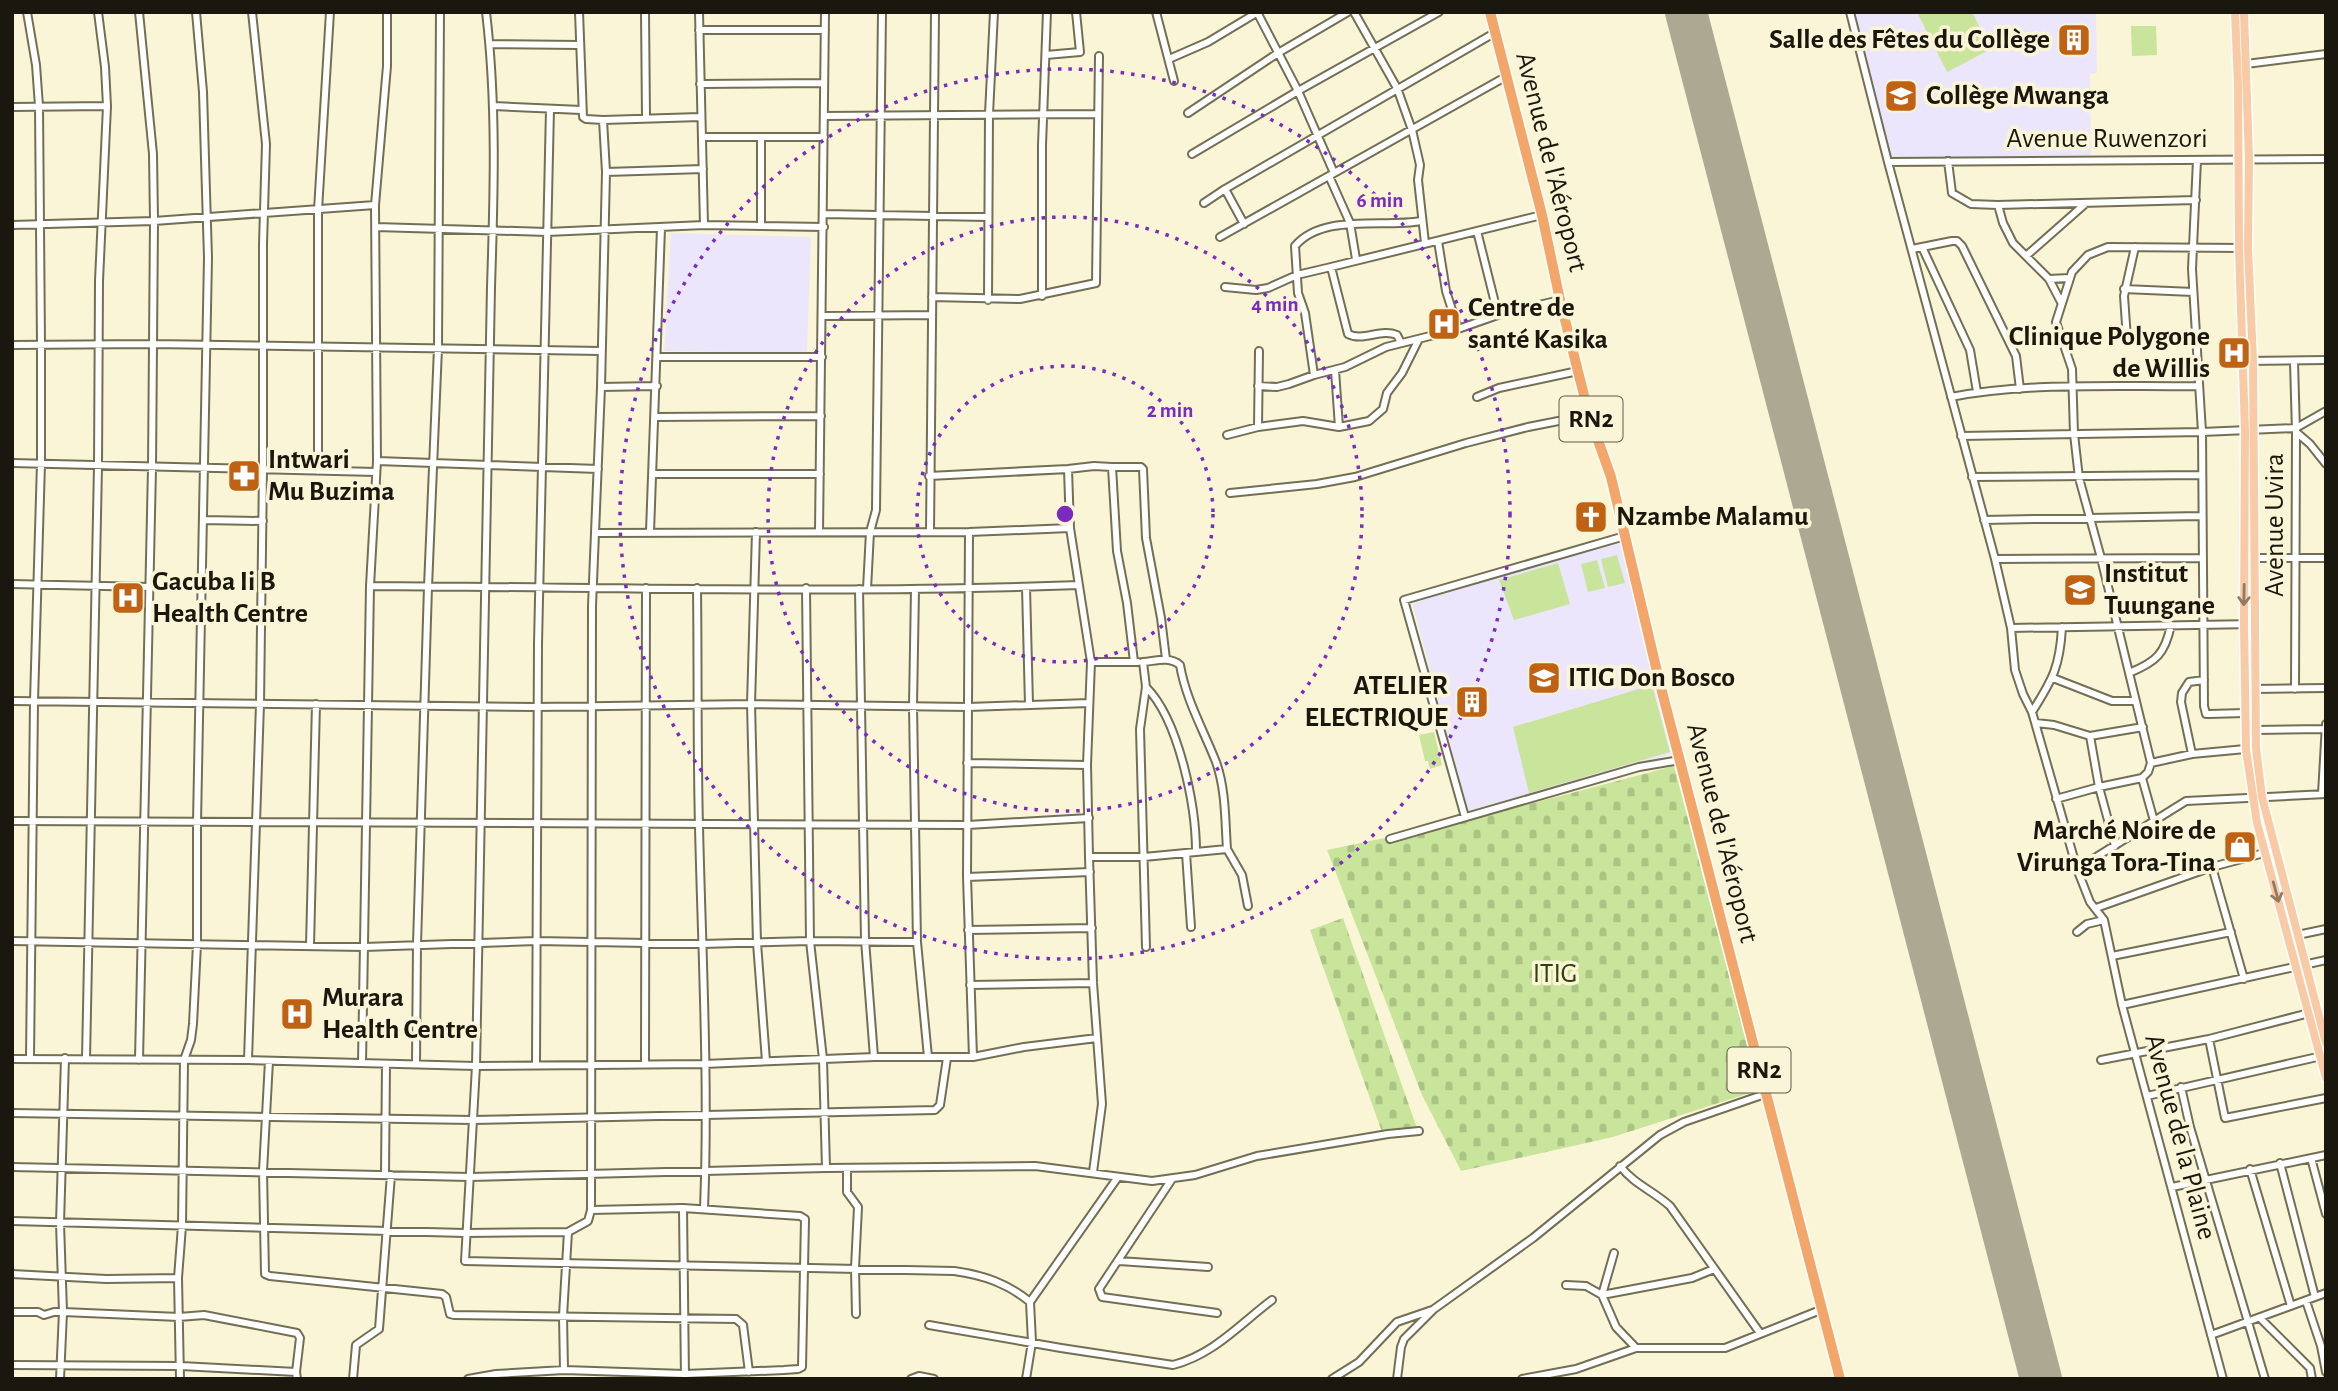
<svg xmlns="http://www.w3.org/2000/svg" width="2338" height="1391" font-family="'Alegreya Sans',sans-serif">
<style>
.education{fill:#ece6fc}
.cemetery{fill:url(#cemetery-stones)}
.pitch{fill:#c8e59b}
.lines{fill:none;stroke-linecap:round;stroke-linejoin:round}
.runway{stroke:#aca891;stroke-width:42}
.minor-casing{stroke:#736f55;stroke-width:10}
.major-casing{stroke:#fff;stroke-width:11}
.highway-casing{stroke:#fff;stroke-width:13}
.minor{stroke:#fff;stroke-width:6}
.major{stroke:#f8caa5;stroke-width:8}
.highway{stroke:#f3a669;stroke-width:10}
.oneway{stroke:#947a61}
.ring{fill:none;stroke:#7b2cbf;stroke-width:3.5;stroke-dasharray:3.5 7}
.labels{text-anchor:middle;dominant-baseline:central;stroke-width:7;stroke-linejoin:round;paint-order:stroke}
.shield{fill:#faf5d7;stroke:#5d5a4a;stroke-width:2}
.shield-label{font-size:26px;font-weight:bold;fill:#1a180e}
.poi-label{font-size:28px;font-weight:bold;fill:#1a180e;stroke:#faf5d7;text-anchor:start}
.street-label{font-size:28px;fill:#1a180e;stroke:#faf5d7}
.park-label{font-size:28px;fill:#30410a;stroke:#faf5d7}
.centre{fill:#7b2cbf;stroke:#faf5d7;stroke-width:3.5}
.ring-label{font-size:21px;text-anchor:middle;font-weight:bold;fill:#7b2cbf;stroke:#faf5d7;stroke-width:7;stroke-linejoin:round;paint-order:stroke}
</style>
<defs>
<pattern id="cemetery-stones" width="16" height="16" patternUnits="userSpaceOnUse" patternTransform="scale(1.75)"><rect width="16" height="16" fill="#c8e59b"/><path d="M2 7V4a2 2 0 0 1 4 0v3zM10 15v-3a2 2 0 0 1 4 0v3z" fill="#abc484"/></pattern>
</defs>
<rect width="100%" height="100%" fill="#faf5d7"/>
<!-- education -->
<path class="education" d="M1858,12h238l1,61 -7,1 1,81 -200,4 -36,-145z
M671,233l140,4 -4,116 -143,-2z
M1620,541l55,212 -206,61 -57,-211z"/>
<!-- cemetery -->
<path class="cemetery" d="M1674,766l85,324 -146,47 -152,34 -39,-76 -95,-245 134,-28z
M1343,918l74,210 -35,4 -72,-202z"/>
<!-- pitch -->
<path class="pitch" d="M1917,12h55l19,37 -44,23z
M2131,26h25l1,29 -25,1z
M1617,555l8,28 -17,4 -7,-28z
M1597,560l8,28 -17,4 -7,-28z
M1558,563l12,41 -56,16 -15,-40z
M1652,685l18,67 -141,41 -16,-66z
M1434,732l8,33 -12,4 -2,-8h-3l-6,-26z"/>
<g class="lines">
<!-- runway -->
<path class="runway" d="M1686,12l355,1367"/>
<defs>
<path id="minor" d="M27,12l9,53 3,41 2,239v118l-7,238 -4,357
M139,12l14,142 1,67 -2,247 -13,592
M486,12c11,92 8,183 5,275l-15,779 -11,195 489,10c29,4 53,12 76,31
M579,12l4,105 3,2 17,1 97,-3
M645,12l1,105
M699,12l5,213
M1156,12l18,69
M1257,12l41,79 36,82
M1354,12l43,76 15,42 8,35 -2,15 7,63
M1850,12l38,150 107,397 16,69 4,42 8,24 9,18 45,157 13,33 14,18 18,85 101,374
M699,30h126
M490,44l89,1
M1046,55l34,-3 -4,-40
M1169,59l39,-17 50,-30
M2238,65l88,-11
M700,84l124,-1
M494,106l87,4
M12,107l95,-1
M1188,113l90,-60 70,-41
M824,116l274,-2
M702,137h122
M1192,154l106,-63 141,-79
M2197,160l-5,109 10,163 2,274 2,8h3l36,-1
M1948,161l4,32 19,11 27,1 198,-5
M1888,162l438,-3
M606,172l97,-3
M1329,176l21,47 6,36
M1225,189l19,35
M1204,203l21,-14 271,-157
M1998,205l5,18 10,20 36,36 12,23
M824,214l164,3
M12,225l142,-4 221,-16
M761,226v-89
M376,227l171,5 157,-7 120,2
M1477,231l21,84
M1220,237l287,-161
M1438,241l8,50 12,38
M1922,247l48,103 7,42
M1912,249l40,-8h5l5,5 54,110 4,33
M2026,256l59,-52
M2049,279l20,-1
M1225,287l31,3 12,-2 29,-13 34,-8
M2124,289l69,3
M1042,296v-151l5,-133
M932,297l88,2 76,-16 3,-227
M988,300l1,-186 5,-102
M823,316l108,-1
M2127,339l-3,-43 11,-49
M1401,343l-4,-8c-16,-7 -34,7 -49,-1l-17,-67 211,-52
M12,345l140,-1 449,7
M658,357h164
M2244,361l82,-1
M2294,362l2,70 -1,257
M1335,370l4,57
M1314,375l-9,-62 -7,-20 -3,-47c28,-33 88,-18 126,-25
M1258,386l19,1 12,-3 25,-9 31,-8 41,-20 72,-18 40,-14 62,-15
M601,387l56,-1
M1477,397l22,-9 79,-17
M1951,397c78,-15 168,-10 248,-11
M655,417l166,-1
M1258,427l1,-76
M2296,432l14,12 16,20
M1227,435l31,-8 45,-6 36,6 30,-6 14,-12 4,-16 15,-20 17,-34
M1961,436l241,-4 94,-4 30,-17
M377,461l221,8
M12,463l364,9
M1112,467h29l2,2 3,69 15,80 5,41
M1068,469l2,59 21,134 -4,103 2,92 4,126 9,121 -9,68
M318,471v-261l12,-198
M653,474h167
M929,476l139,-7 26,-3 18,1 5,84 10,52 7,59
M1972,477l229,-2
M1230,493l87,-9 38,-7 111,-34 62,-16 61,-12
M204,520l59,1
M1984,520l217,-4
M650,532l11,-304
M756,532l-5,172 6,239 9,118
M819,532l6,-520
M930,532l5,-520
M969,532l-2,345 6,180
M595,533l374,-1 101,-4
M2245,558h81
M1995,559l206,-1
M12,584l137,3
M370,586c236,1 473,8 709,-1
M1026,587l3,118
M697,588c1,80 0,159 2,239 3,127 10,255 5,382
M806,588l4,353 13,118 3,109
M859,589l6,351 9,117
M867,589l3,-57 6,-22 6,-498
M915,589l-2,117 4,236 11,115
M2011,628l244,-4
M1091,662h47
M2129,673c27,-11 36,-19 42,-48
M2053,678l59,23h24
M1146,687c33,33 50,119 50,165
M2254,689l72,-1
M12,701l525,6 214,-3 217,3 121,-4
M2032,712c21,-33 28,-46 30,-85
M2036,723l18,2 36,11 53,-9
M2255,730l70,-1
M2090,736l9,51 16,59
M2192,754l-11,-52 1,-9 7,-11 15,-2
M967,763l120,2
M2151,763l41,-9 64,-6
M2142,778l12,43
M2322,794l4,-70
M2056,799l43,-12 43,-9 6,-6 3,-9 -50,-205 -22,-80 -5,-44 -2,-65 -16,-47 16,-50 16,-17 20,-8 135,1
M1465,817l-61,-217 221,-64
M12,821l956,4 121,-7
M1390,839l249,-72 41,-7
M1186,853l5,74
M1089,857h55l83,-8 15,26 6,31
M2212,867l32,112
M2077,869l109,-68 140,-7
M967,877l123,-5
M2096,908l116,-41 63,-17
M968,930l124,-2
M2077,932l10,-8 17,-4
M2288,937l38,-8
M12,941l352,6 172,-6 166,3 108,-3 107,1
M310,946l6,-242
M1146,947l-6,-218 6,-42 -3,-25c13,-1 26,-6 37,3 6,35 23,64 36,97 10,28 9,59 11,87
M2112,956l119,-24
M970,985l123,-2
M2122,1005l204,-45
M2209,1039l16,79 101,-20
M12,1059l236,1 228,6 228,-2 170,-7h99l51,-10 73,-9
M86,1059l12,-593 1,-185 8,-175 -2,-39 -7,-55
M248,1060l12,-356 3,-234v-226l3,-100 -14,-132
M2101,1060l108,-21 108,-28
M269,1061l-6,110 2,103 5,2 172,18 4,3 4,17 4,1 282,4 7,6 6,47
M362,1063l8,-477 7,-125 -2,-256 12,-139v-54
M645,1063l1,-475
M416,1064l1,-120 11,-357 10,-239 2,-336
M536,1064l2,-420 12,-535
M2181,1087l9,40 75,252
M2147,1096l179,-41
M12,1113l461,7 462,-10 5,-5 7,-47
M2311,1158l15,56
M2280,1163l35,134
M1620,1166c15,19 32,24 50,40l90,127
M12,1167l458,10 356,-9 209,-2 117,15 43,-6 62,-19 131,-22 31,-3
M847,1168v24l11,15 -3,61 1,46
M2250,1169l41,137
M385,1175l1,-111
M1172,1179l-73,110 3,8 115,16
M2172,1187l154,-32
M683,1208l2,171
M12,1221l453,12 103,-1
M1614,1253l-12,42 14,32 20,21
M1119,1261l89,6
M12,1274l94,5 72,-1
M1566,1285l20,1 16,9 90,-17 22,-9
M2306,1301l15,45 5,26
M12,1312h26l6,3 10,-3h9l-3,-89 5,-165
M2260,1318l50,50 2,11
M929,1325l132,23 112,17c40,-10 67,-41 99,-65
M2211,1335l115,-42
M12,1365l169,1 115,6 1,7
M564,1370l-1,-54 5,-84 20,-11 3,-11 1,-604 9,-219 5,-215 -3,-52
M60,1379l3,-67 116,5 25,-2 93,18 3,5 -4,34
M180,1379l-2,-101 4,-52 2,-166 7,-20 2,-16 4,-80v-122l11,-564 -5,-166 -7,-80
M353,1379l3,-34 23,-16 12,-154
M468,1379l28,-5 68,-4 121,4 99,-4 14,-1 4,-2 3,-148 -5,-3 -117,-8 -92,2
M911,1379l8,-3 15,3
M1026,1379l6,-37 -2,-40 88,-125
M1332,1379l27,-17 38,-40 35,-12
M1397,1379l4,-32 3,-8 30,-30 99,-71 127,-103 24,-13 81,-28
M1522,1379l54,-10 60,-21h89l98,-39"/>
<path id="major" d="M2235,12l3,74 1,162 6,183 -1,194 2,125 11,73 69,255
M2244,12l5,147 -1,89 5,112 3,388 6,49 64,246"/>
<path id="highway" d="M1490,12l52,203 18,85 29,115 22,62 49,207 180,695"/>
</defs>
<!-- minor casing -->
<use href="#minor" class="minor-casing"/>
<!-- major casing -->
<use href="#major" class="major-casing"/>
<!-- highway casing -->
<use href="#highway" class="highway-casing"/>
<!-- minor -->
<use href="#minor" class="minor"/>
<!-- major -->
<use href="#major" class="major"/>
<!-- highway -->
<use href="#highway" class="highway"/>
</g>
<!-- one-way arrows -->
<defs><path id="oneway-shaft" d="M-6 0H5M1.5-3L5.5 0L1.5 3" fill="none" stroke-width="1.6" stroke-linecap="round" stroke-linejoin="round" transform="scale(1.75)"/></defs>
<g class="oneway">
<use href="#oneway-shaft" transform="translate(2244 595) rotate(91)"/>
<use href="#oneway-shaft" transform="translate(2276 892) rotate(75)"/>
</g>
<!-- distance rings -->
<g class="ring">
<circle cx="1065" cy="514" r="148"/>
<circle cx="1065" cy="514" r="297"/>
<circle cx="1065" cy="514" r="445"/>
</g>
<!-- icons -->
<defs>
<symbol id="building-square" viewBox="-11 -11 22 22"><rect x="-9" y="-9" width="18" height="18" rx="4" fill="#bf6214" stroke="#faf5d7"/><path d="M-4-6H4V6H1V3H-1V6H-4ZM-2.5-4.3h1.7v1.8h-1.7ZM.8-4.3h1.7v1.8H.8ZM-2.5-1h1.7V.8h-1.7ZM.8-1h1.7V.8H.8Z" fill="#fff"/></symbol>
<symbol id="school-square" viewBox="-11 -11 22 22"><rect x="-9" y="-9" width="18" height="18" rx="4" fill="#bf6214" stroke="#faf5d7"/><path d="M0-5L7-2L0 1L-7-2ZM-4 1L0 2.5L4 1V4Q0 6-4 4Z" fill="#fff"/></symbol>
<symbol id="hospital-square" viewBox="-11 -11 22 22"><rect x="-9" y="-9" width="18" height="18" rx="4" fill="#bf6214" stroke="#faf5d7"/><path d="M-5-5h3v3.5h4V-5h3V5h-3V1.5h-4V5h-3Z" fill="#fff"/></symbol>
<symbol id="pharmacy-square" viewBox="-11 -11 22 22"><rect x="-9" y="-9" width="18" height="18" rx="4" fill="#bf6214" stroke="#faf5d7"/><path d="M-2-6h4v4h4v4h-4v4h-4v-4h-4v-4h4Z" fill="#fff"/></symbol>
<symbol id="church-square" viewBox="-11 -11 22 22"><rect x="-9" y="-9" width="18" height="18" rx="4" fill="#bf6214" stroke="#faf5d7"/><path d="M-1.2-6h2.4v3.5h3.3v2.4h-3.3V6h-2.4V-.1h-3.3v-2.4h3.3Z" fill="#fff"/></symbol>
<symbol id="university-square" viewBox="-11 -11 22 22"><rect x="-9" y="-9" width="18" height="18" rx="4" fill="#bf6214" stroke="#faf5d7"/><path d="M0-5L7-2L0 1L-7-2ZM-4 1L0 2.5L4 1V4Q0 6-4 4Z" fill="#fff"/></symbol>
<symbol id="shop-square" viewBox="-11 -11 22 22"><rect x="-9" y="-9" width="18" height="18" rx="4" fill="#bf6214" stroke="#faf5d7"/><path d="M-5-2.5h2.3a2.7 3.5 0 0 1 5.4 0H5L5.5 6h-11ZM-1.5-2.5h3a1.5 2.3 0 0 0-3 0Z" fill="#fff"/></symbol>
</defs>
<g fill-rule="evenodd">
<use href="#building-square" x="2055" y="21" width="38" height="38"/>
<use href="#school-square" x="1882" y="77" width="38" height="38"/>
<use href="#hospital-square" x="1425" y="305" width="38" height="38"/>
<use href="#hospital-square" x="2215" y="334" width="38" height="38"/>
<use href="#pharmacy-square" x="225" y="457" width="38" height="38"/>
<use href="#church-square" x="1572" y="498" width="38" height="38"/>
<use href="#school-square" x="2061" y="571" width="38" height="38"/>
<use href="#hospital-square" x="109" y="579" width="38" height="38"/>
<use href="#university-square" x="1525" y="659" width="38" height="38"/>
<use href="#building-square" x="1453" y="683" width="38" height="38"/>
<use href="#shop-square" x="2221" y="828" width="38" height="38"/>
<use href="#hospital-square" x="278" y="995" width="38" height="38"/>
</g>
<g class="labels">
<!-- shield labels -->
<g class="shield">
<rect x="1559.5" y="396.5" width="63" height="45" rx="5"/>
<rect x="1727.5" y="1047.5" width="63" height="45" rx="5"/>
</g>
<g class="shield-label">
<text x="1591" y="419">RN2</text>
<text x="1759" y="1070">RN2</text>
</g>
<!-- poi labels -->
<g class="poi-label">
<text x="2050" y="40" text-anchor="end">Salle des Fêtes du Collège</text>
<text x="1926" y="96">Collège Mwanga</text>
<text x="1468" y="308">Centre de<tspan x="1468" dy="32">santé Kasika</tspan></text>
<text x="2210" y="337" text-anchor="end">Clinique Polygone<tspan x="2210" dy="32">de Willis</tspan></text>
<text x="268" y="460">Intwari<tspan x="268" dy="32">Mu Buzima</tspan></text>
<text x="1616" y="517">Nzambe Malamu</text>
<text x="2104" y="574">Institut<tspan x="2104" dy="32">Tuungane</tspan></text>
<text x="152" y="582">Gacuba Ii B<tspan x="152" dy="32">Health Centre</tspan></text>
<text x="1568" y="678">ITIG Don Bosco</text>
<text x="1448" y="686" text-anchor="end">ATELIER<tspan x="1448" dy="32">ELECTRIQUE</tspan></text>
<text x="2216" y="831" text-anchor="end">Marché Noire de<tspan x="2216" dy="32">Virunga Tora-Tina</tspan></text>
<text x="322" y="998">Murara<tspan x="322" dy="32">Health Centre</tspan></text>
</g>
<!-- street labels -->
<g class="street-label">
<text x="2107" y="139">Avenue Ruwenzori</text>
<text transform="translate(1551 162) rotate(76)">Avenue de l'Aéroport</text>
<text transform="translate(2275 525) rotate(-90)">Avenue Uvira</text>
<text transform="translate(1722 833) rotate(76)">Avenue de l'Aéroport</text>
<text transform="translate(2180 1137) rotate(75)">Avenue de la Plaine</text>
</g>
<!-- park labels -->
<g class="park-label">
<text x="1555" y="974">ITIG</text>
</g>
</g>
<circle cx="1065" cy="514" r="10" class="centre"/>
<g class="ring-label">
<text x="1380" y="207">6 min</text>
<text x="1275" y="311">4 min</text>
<text x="1170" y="417">2 min</text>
</g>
<!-- border -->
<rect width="2338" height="1391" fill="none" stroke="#1a180e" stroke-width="28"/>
</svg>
